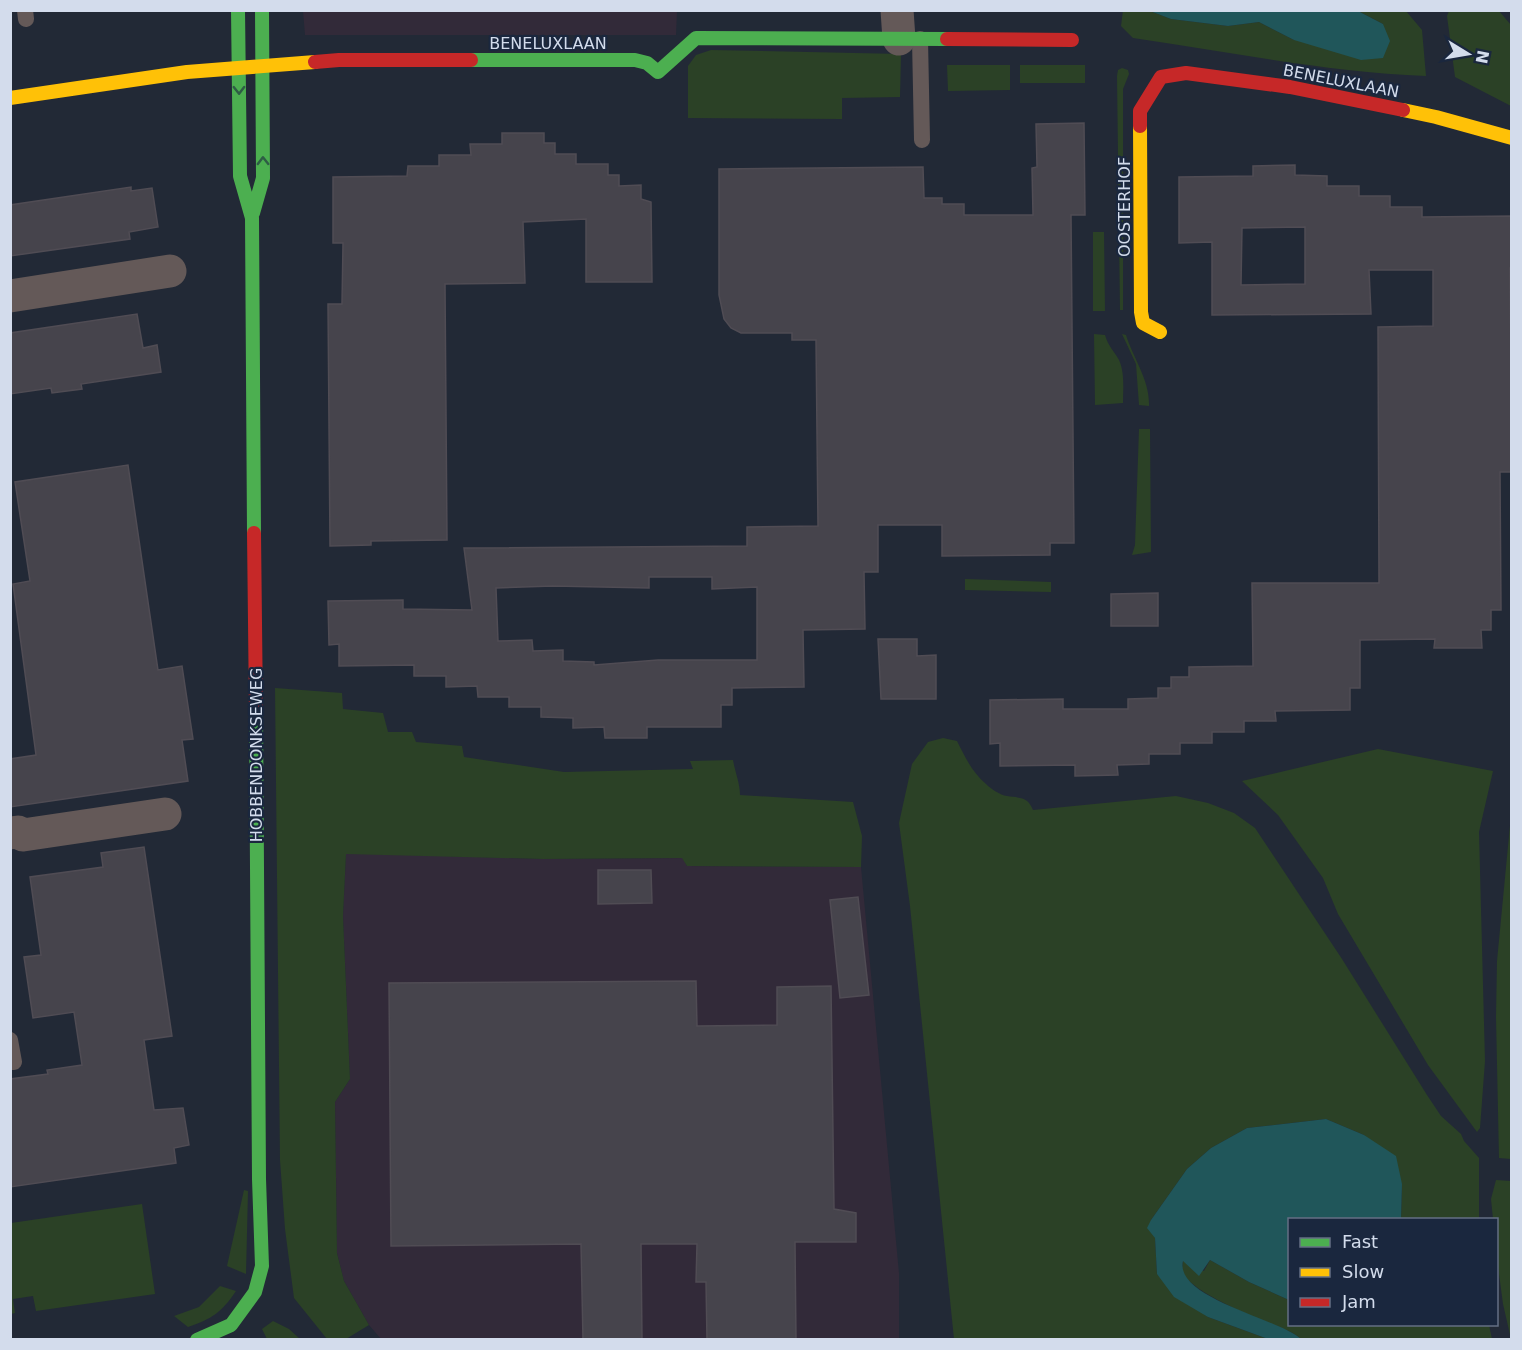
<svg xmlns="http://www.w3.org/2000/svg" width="1522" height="1350" font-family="'DejaVu Sans',sans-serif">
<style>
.education{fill:#322a39}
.green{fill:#2b4126}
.water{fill:#20565a}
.building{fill:#46444c;stroke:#504c54;stroke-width:1.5;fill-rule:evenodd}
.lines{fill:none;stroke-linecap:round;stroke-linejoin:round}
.lane{stroke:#645958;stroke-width:16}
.street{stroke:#645958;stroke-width:33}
.fast{stroke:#4caf50;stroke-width:14}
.slow{stroke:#ffc107;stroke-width:14}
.jam{stroke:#c62828;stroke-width:14}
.oneway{stroke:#2e5d45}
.labels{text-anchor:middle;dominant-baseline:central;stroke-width:4.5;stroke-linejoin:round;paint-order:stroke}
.street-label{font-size:16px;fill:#d3dcec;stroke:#1a273e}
</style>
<rect width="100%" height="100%" fill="#222936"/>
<!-- education -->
<path class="education" d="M303,11h374l-1,24h-371z
M346,853l197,6 140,-1 4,8 174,1 38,406v66h-518l-12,-14 -25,-44 -7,-28 -2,-151 15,-23 -7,-163z"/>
<!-- green -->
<path class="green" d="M1123,10l27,1 21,8 57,7 31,-4 35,18 89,-16 -25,-13h48l16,19 4,46c-98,-4 -196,-24 -293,-38l-12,-12z
M1449,11h50l12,14v81l-56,-29 -8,-61z
M711,50l190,4 -1,43 -58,1v21l-154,-1v-52l8,-11z
M947,65h63v25l-62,1z
M1020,65h65v18h-65z
M1122,68l6,2 1,4 -6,15v221h-3l-3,-234 1,-6z
M1093,232h11l1,79h-12z
M1094,334l11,1c3,11 9,16 14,25 6,13 4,30 4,43l-28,2z
M1122,334l4,1c7,23 24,45 23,71l-10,-1 -3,-41z
M1139,429h11l1,123 -19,3 3,-10z
M965,579l86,3v10l-86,-2z
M275,688l67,5 1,16 40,4 5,19h24l4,10 46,4 2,11 100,15 129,-3 -3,-8 43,-1c2,12 7,23 7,35l113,7 9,34 -1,31 -174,-1 -5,-8 -139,1 -197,-5 -3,62 7,163 -15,23 2,151 7,28 25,44 -23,14h-19l-33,-41 -9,-69 -5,-69z
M943,738l14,3c8,16 15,31 29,43 5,5 14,11 21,12 12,2 21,0 26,14l143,-14 32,7 26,10 21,15 87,131 85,136 14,21 20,18 3,7 15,17v61h-78l1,-35 -38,-49 -38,-16 -79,9 -36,20 -24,21 -36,51 4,18 2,36 51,43 60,22h-314l-44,-433 -11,-83 13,-59 16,-22z
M1378,749l115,22 -14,61 6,229 -5,67 -3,4 -49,-67 -90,-151 -15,-36 -45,-63 -36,-34z
M1511,815v344l-12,-1 -3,-141 1,-56z
M1496,1180l15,1v158l-8,-35 -6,-45 -1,-39 -3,-1 -2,-20z
M244,1190l4,1 -2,83 -19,-8z
M142,1204l13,90 -119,17 -3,-15 -20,3 2,14 -4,1v-91z
M1210,1260l39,22 40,18 1,24 199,1 3,14h-191c-9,-9 -26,-13 -38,-18 -18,-8 -77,-32 -81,-51 0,-2 1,-8 1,-9l21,10z
M220,1286l16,5c-14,21 -24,28 -48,36l-14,-11 25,-9z
M273,1321l16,8 11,10h-33l-5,-10z"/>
<!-- water -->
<path class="water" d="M1150,11h208l25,13 7,17 -7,17 -22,2 -67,-20 -35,-18 -31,4 -57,-7z
M1326,1119l38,16 32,21 6,28 -1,35 -111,1 -1,80 -40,-18 -39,-22 -11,16 -16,-15c-9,37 97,58 118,78h-33l-60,-22 -34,-20 -17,-23 -2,-36 -8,-10 4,-8 36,-51 24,-21 36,-20z"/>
<!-- building -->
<path class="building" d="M1084,123l1,92h-14l3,328h-24v12l-108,1v-31h-64v47h-14l1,57 -62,1 1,57 -72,1v17h-11v22h-74v11h-42l-1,-11 -31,1v-10l-32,-1v-10h-32v-10h-31l-1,-11 -31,1v-11h-32v-11l-75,1v-22l-10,1 -1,-44 75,-1v9l69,1 -8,-62 283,-2v-19l71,-1 -2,-186h-24v-7h-51l-10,-5 -7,-9 -5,-24v-126l204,-2 1,31h18v6h22v11h69l-1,-47 5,-1 -1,-43zM649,577h63v12l45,-2v73h-99l-64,5v-3l-31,-1v-11l-30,1 -1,-11 -34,1 -2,-53 57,-2 96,2z
M502,133h42v10h11v11h21v10h32v11h11v11l22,-1v14l10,3 1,80h-66v-63l-63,3 2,61 -80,1 2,256 -76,1v4l-41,1 -2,-242h14l1,-61h-10v-66l74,-1 1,-10h31v-11h32l-1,-11h32z
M1295,165v10l32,1v10h32v10h31v11h32v10l90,-1v52h-2l2,182 -1,22h-11l1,138h-10v20h-10l1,18h-48l1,-9 -75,1v48h-10v22l-75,1 1,10h-32v11h-32v11h-32v11h-31v10l-32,1 1,10 -43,1v-11l-75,1v-23l-10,1v-44l73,-1v10h65v-10l30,-1v-10h13v-11h18v-10l64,-1 -1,-83h127l-1,-256 55,-1v-56h-64l2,44 -159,1v-73l-33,1v-66l74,-1v-10zM1305,227v57l-64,1 1,-57z
M131,187v4l21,-3 6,39 -29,5 1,7 -120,17v-51z
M137,314l6,34 14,-3 4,27 -80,12 1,5 -30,4 -1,-5 -41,6v-61z
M128,465l30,205 24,-4 11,73 -11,1 6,41 -178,26v-48l26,-4 -23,-171 17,-3 -15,-99z
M1158,593v33h-47v-32z
M878,639h39v17l19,-1v44h-55z
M144,847l28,189 -28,4 10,70 29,-2 6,37 -15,3 2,15 -166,24v-108l38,-5 -1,-4 35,-5 -8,-53 -41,6 -9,-61 17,-2 -11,-78 73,-10 -2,-14z
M598,870h53l1,33 -54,1z
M858,897l11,98 -29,3 -10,-98z
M696,981l1,45 80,-1v-38l54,-1 3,223 22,4v29h-61l1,98h-89l-1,-58h-10l1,-38h-56l1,96h-59l-2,-96 -190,2 -2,-263z"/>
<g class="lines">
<!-- lane -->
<path class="lane" d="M25,10l1,9
M920,39l2,101
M10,1040l4,22h-4"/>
<!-- street -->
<path class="street" d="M897,10l2,29
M10,296l160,-25
M10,833l8,-1 5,3 142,-21"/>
<!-- fast -->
<path class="fast" d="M238,10l2,166 12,42 2,315
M471,60h164l12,3 11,9 38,-34 251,1
M253,213l10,-35 -1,-168
M197,1340l34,-15 24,-33 7,-26 -3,-87 -3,-467"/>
<!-- slow -->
<path class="slow" d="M10,98l177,-26 128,-10
M1403,110l33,7 76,21
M1140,126l1,186 2,11 17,9"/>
<!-- jam -->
<path class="jam" d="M947,39l125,1
M315,62l24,-2h132
M1140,126v-15l21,-34 25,-4 104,14 113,23
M254,533l2,179"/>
</g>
<!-- one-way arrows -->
<defs><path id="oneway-chevron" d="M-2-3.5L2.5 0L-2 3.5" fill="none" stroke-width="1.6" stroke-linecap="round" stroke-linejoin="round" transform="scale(1.5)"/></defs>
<g class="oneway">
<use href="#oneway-chevron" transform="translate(239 90) rotate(89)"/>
<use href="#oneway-chevron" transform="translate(263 161) rotate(-91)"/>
</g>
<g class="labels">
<!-- street labels -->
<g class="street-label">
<text x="548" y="43">BENELUXLAAN</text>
<text transform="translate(1341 81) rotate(11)">BENELUXLAAN</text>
<text transform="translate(1124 207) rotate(-90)">OOSTERHOF</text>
<text transform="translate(256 755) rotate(-90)">HOBBENDONKSEWEG</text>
</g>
</g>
<!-- border -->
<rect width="1522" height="1350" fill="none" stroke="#d3dcec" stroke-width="24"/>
<!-- legend -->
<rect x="1288" y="1218" width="210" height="108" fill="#1a273e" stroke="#646f84" stroke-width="1.5"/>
<rect x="1300" y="1238" width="30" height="9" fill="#4caf50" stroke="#646f84" stroke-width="1.5"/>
<text x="1342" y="1248" font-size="18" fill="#d3dcec">Fast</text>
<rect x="1300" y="1268" width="30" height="9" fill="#ffc107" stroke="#646f84" stroke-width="1.5"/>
<text x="1342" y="1278" font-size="18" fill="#d3dcec">Slow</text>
<rect x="1300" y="1298" width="30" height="9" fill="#c62828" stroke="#646f84" stroke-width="1.5"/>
<text x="1342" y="1308" font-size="18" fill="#d3dcec">Jam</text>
<!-- north arrow -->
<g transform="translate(1468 54) rotate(101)" stroke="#1a273e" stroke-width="4.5" paint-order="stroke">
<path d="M0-4.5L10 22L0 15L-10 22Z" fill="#d3dcec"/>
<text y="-9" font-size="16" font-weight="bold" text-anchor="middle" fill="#d3dcec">N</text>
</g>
</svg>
